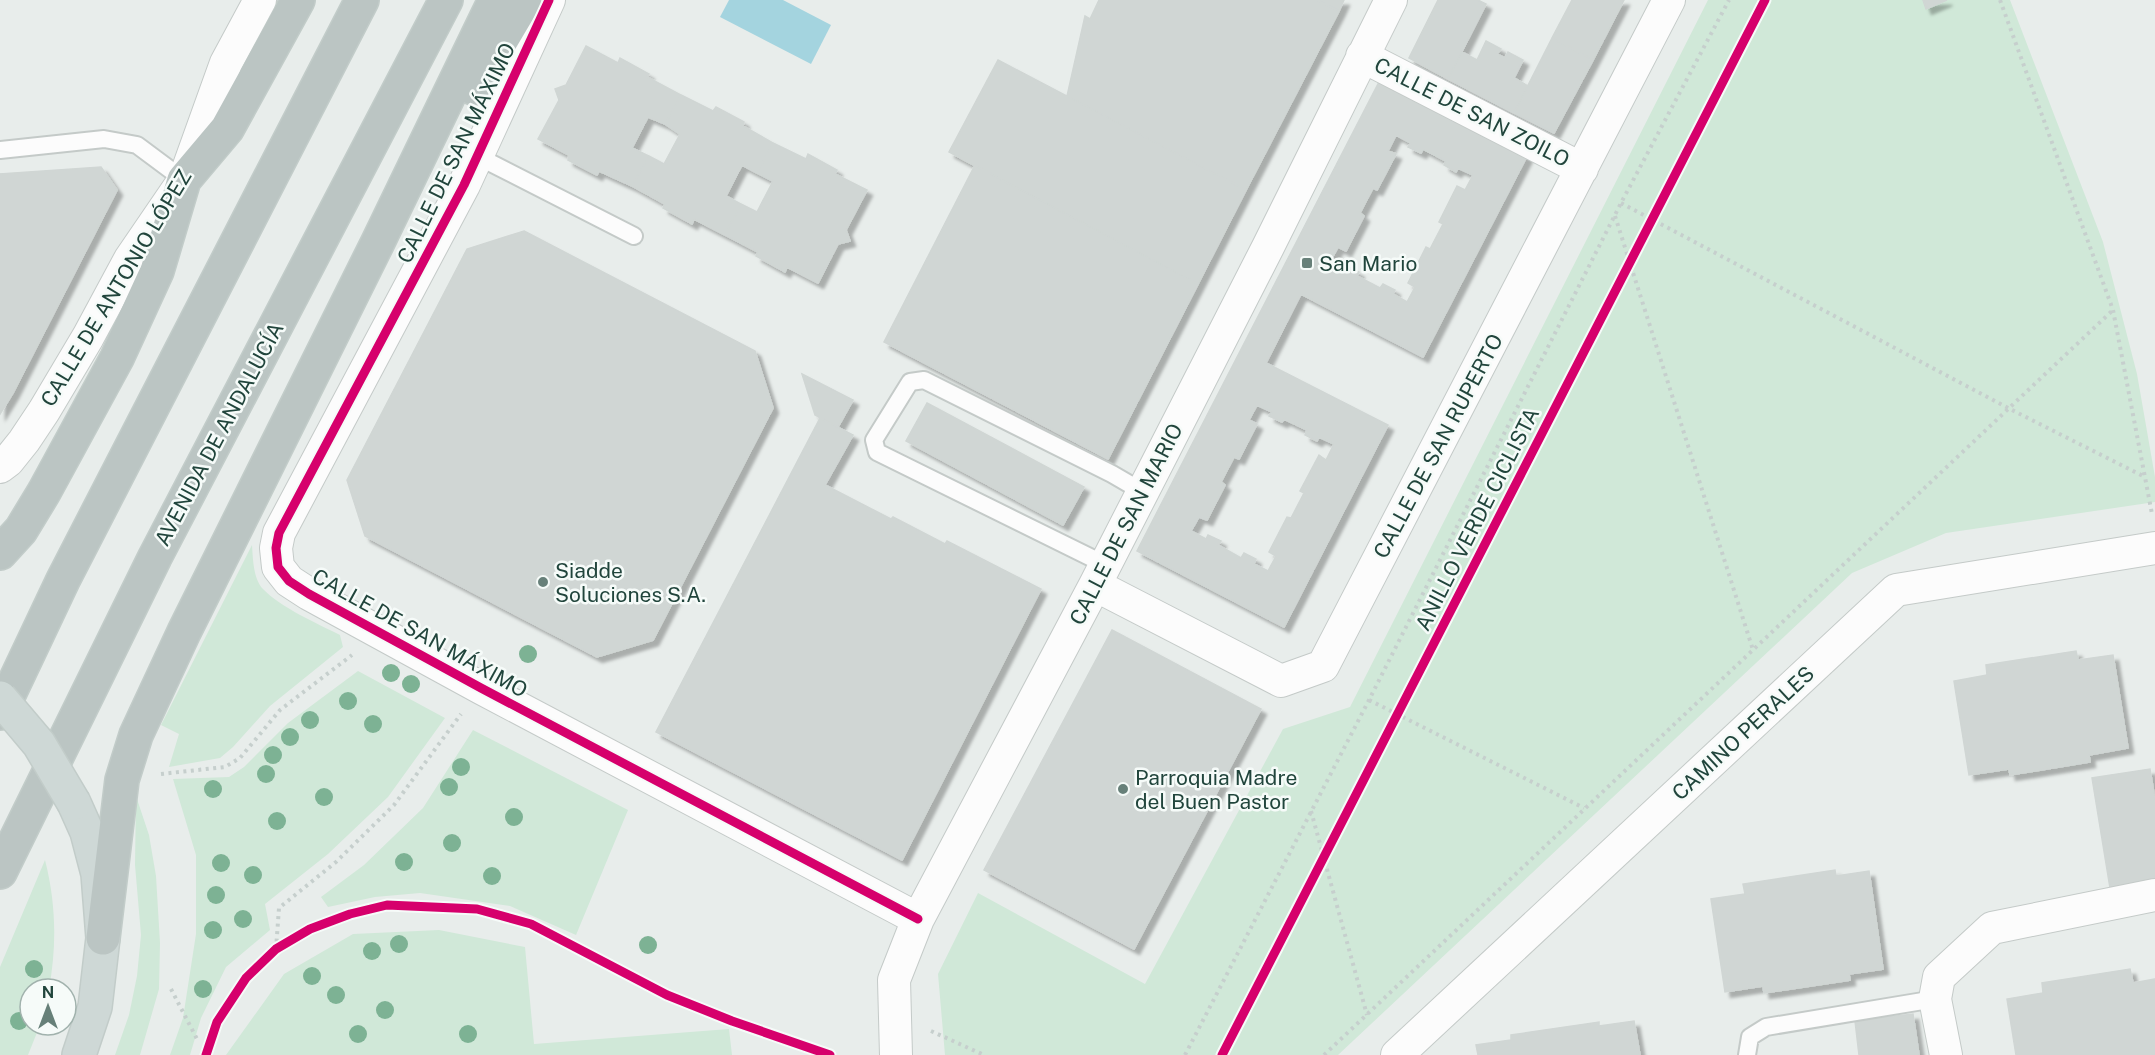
<svg xmlns="http://www.w3.org/2000/svg" width="2155" height="1055" font-family="'Public Sans',sans-serif">
<style>
.green{fill:#d0e8d8}
.water{fill:#a4d4df}
.building{fill:#d0d6d4;stroke:#d0d6d4;stroke-width:1.5;fill-rule:evenodd;filter:url(#shadow)}
.lines{fill:none;stroke-linecap:round;stroke-linejoin:round}
.lane-casing{stroke:#c4cac8;stroke-width:20}
.street-casing{stroke:#c4cac8;stroke-width:34}
.primary-casing{stroke:#c2ccc9;stroke-width:36}
.highway-casing{stroke:#c2ccc9;stroke-width:36}
.path{stroke:#c6cfcd;stroke-width:4;stroke-dasharray:3 4.5;stroke-linecap:butt}
.lane{stroke:#fcfcfc;stroke-width:16}
.street{stroke:#fcfcfc;stroke-width:32}
.primary{stroke:#ced8d6;stroke-width:33}
.highway{stroke:#bbc5c3;stroke-width:33}
.primary-bridge-casing{stroke:#c2ccc9;stroke-width:36;stroke-linecap:butt}
.primary-bridge{stroke:#ced8d6;stroke-width:33}
.cycleway-casing{stroke:#f6fbf9;stroke-width:13}
.cycleway{stroke:#d6006c;stroke-width:9}
.tree{fill:#7db294}
.poi-dot{fill:#678079;stroke:#f6fbf9;stroke-width:2}
.labels{text-anchor:middle;dominant-baseline:central;stroke-width:5;stroke-linejoin:round;paint-order:stroke}
.street-label{font-size:21px;fill:#21453c;stroke:#f6fbf9}
.poi-label{font-size:21px;fill:#21453c;stroke:#f6fbf9;text-anchor:start}
</style>
<defs>
<filter id="shadow"><feDropShadow dx="5.5" dy="5.5" stdDeviation="1.5" flood-color="#0004"/></filter>
</defs>
<rect width="100%" height="100%" fill="#e8edeb"/>
<!-- green -->
<path class="green" d="M1708,0h302l93,242 34,132 18,103v25l-209,31 -94,40 -514,482h-393l-7,-81 40,-81 167,91 138,-255 67,-22z
M252,545c1,14 1,33 11,44 17,18 55,35 77,46l3,12 -73,59 -37,41 -13,11 -51,9 10,-33 -18,-9z
M358,671l87,47 -57,79 -60,57 -63,50 5,26 -44,37 -25,51 -11,37h-20l13,-37 13,-84v-79l-23,-76 56,-2 15,-10 44,-44z
M473,730l155,80 -52,125 -66,-29 -90,-13 -45,4 -47,10 -7,-10 43,-32 59,-57z
M136,796l13,39 7,41 4,67 -1,46 -19,66h-25l14,-40 8,-39 4,-41 -6,-70z
M45,860c11,43 12,85 4,129h-19v36h10l-12,30h-28v-88z
M439,930l86,17 9,97 195,-15 3,26h-506l58,-81 69,-40z"/>
<!-- water -->
<path class="water" d="M729,0h54l48,25 -20,39 -91,-47z"/>
<!-- building -->
<path class="building" d="M1099,0h218l22,11 -93,179 -179,-94 18,-80 5,3z
M1317,0h27l-5,11z
M1438,0h40l8,4 -38,75 -39,-21z
M1572,0h52l-31,60 -41,-22z
M1923,0h24l-21,9z
M1552,38l41,22 -39,73 -40,-20z
M1486,41l15,8 -4,5 8,4 3,-6 15,8 -9,18 14,8 -14,27 -66,-34 14,-27 15,8z
M586,46l32,17 2,-5 29,16 -2,3 34,18 -16,29 -17,-7 -16,31 17,8 -17,30 -33,-15 -2,4 -29,-15 1,-5 -31,-16 21,-39 -4,-11 11,-4z
M998,60l248,130 -48,94 -249,-132z
M1380,80l147,76 -104,201 -122,-63 -35,69 122,62 -104,202 -147,-76zM1396,135l15,8 -3,4 13,6 2,-4 23,12 -2,4 12,7 2,-4 15,7 -8,15 -8,-4 -18,36 4,2 -13,25 -4,-2 -18,36 7,4 -8,15 -14,-8 2,-4 -12,-6 -3,4 -23,-12 2,-4 -12,-6 -2,4 -15,-8 8,-15 8,4 18,-35 -4,-3 13,-25 4,2 19,-36 -8,-3zM1257,405l15,7 -3,4 13,6 2,-3 23,11 -2,5 12,6 2,-4 15,7 -8,16 -7,-5 -19,36 4,2 -13,25 -4,-1 -18,35 7,4 -8,15 -14,-7 2,-5 -12,-6 -3,5 -23,-13 3,-4 -13,-6 -2,4 -15,-8 8,-14 8,3 18,-35 -4,-3 13,-25 5,2 18,-35 -8,-4z
M681,95l32,16 3,-4 28,15 -1,4 30,17 -16,30 -15,-8 -16,31 15,8 -16,31 -31,-16 -2,5 -29,-16 2,-4 -33,-18 17,-30 15,8 16,-30 -15,-10z
M773,143l33,16 2,-5 29,16 -2,4 32,16 -21,40 4,11 -12,3 -20,39 -31,-16 -2,5 -29,-16 2,-4 -33,-17 16,-31 16,8 16,-31 -16,-8z
M975,165l223,119 -90,175 -224,-117z
M101,167l16,23 -104,203 -13,21v-240z
M524,231l231,120 18,57 -120,232 -56,17 -232,-121 -18,-56 120,-231z
M802,374l51,26 -15,27 -23,-12z
M927,403l157,84 -21,38 -157,-84z
M820,418l33,17 -28,50 66,34 2,-2 52,27 2,-3 94,48 -139,271 -246,-128z
M1112,630l149,79 -127,240 -150,-79z
M2076,651l2,9 35,-5 15,93 -39,7 1,7 -80,13 -1,-6 -40,6 -15,-94 33,-6 -1,-10z
M2150,769l5,31v81l-45,7 -18,-110z
M1835,870l1,6 33,-5 14,98 -34,5 1,6 -86,13 -1,-7 -38,6 -14,-93 34,-5 -2,-10z
M2130,969l3,14 22,-4v76h-139l-9,-56 36,-6 -1,-10z
M1913,1014l6,41h-60l-4,-34z
M1634,1021l6,34h-162l-2,-10 35,-5v-5l88,-13v4z"/>
<g class="lines">
<defs>
<path id="lane" d="M0,150l104,-11 33,6 47,35
M477,156l157,80
M1106,565l-229,-113 -3,-12 36,-58 14,-2 188,94 31,18
M1747,1055l3,-18 16,-10 169,-28"/>
<path id="street" d="M549,0l-85,185 -185,348 -3,15 2,19 11,14 20,13 172,94 437,231
M1362,56l220,113
M0,467l8,-6 16,-20 20,-30 44,-74 42,-78 54,-79 42,-117 34,-63
M1095,585l186,96 42,-15 346,-666
M896,1055l-2,-75 24,-61 177,-334 173,-338 123,-247
M1397,1055l499,-465 259,-42
M1946,1055l-11,-56 4,-22 53,-49 163,-33"/>
<path id="primary" d="M74,803l13,29 11,42 5,64 -8,69 -16,48"/>
<path id="highway" d="M473,88l52,-88
M0,553l21,-23 23,-38 73,-134 40,-87 27,-91 43,-51 71,-129
M0,713l63,-133 299,-580
M0,872l155,-315 291,-557
M103,938l19,-158 14,-45 48,-103 194,-390 117,-242"/>
</defs>
<!-- lane casing -->
<use href="#lane" class="lane-casing"/>
<!-- street casing -->
<use href="#street" class="street-casing"/>
<!-- primary casing -->
<use href="#primary" class="primary-casing"/>
<!-- highway casing -->
<use href="#highway" class="highway-casing"/>
<!-- path -->
<path class="path" d="M2000,0l113,310 39,204
M1621,203l389,206 133,67
M1615,216l138,434
M1369,700l215,108
M161,774l64,-7 15,-9 40,-48 72,-55
M1311,811l56,204
M276,949l3,-41 57,-46 58,-57 67,-91
M171,989l26,50
M931,1031l53,24
M1185,1055l184,-355 252,-497 108,-203
M1324,1055l789,-745"/>
<!-- lane -->
<use href="#lane" class="lane"/>
<!-- street -->
<use href="#street" class="street"/>
<!-- primary -->
<use href="#primary" class="primary"/>
<!-- highway -->
<use href="#highway" class="highway"/>
<defs>
<path id="primary-bridge" d="M0,698l39,46 35,59"/>
</defs>
<!-- primary-bridge casing -->
<use href="#primary-bridge" class="primary-bridge-casing"/>
<!-- primary-bridge -->
<use href="#primary-bridge" class="primary-bridge"/>
<defs>
<path id="cycleway" d="M549,0l-85,185 -185,348 -3,15 2,19 11,14 20,13 172,94 437,231
M206,1055l11,-33 29,-44 30,-29 34,-20 40,-15 37,-9 90,4 54,15 136,71 65,26 98,34
M1222,1055l543,-1055"/>
</defs>
<!-- cycleway casing -->
<use href="#cycleway" class="cycleway-casing"/>
<!-- cycleway -->
<use href="#cycleway" class="cycleway"/>
</g>
<!-- trees -->
<g class="tree">
<circle cx="528" cy="654" r="9"/>
<circle cx="391" cy="673" r="9"/>
<circle cx="411" cy="684" r="9"/>
<circle cx="348" cy="701" r="9"/>
<circle cx="310" cy="720" r="9"/>
<circle cx="373" cy="724" r="9"/>
<circle cx="290" cy="737" r="9"/>
<circle cx="273" cy="755" r="9"/>
<circle cx="461" cy="767" r="9"/>
<circle cx="266" cy="774" r="9"/>
<circle cx="449" cy="787" r="9"/>
<circle cx="213" cy="789" r="9"/>
<circle cx="324" cy="797" r="9"/>
<circle cx="514" cy="817" r="9"/>
<circle cx="277" cy="821" r="9"/>
<circle cx="452" cy="843" r="9"/>
<circle cx="404" cy="862" r="9"/>
<circle cx="221" cy="863" r="9"/>
<circle cx="253" cy="875" r="9"/>
<circle cx="492" cy="876" r="9"/>
<circle cx="216" cy="895" r="9"/>
<circle cx="243" cy="919" r="9"/>
<circle cx="213" cy="930" r="9"/>
<circle cx="399" cy="944" r="9"/>
<circle cx="648" cy="945" r="9"/>
<circle cx="372" cy="951" r="9"/>
<circle cx="34" cy="969" r="9"/>
<circle cx="312" cy="976" r="9"/>
<circle cx="203" cy="989" r="9"/>
<circle cx="336" cy="995" r="9"/>
<circle cx="385" cy="1010" r="9"/>
<circle cx="19" cy="1021" r="9"/>
<circle cx="358" cy="1034" r="9"/>
<circle cx="468" cy="1034" r="9"/>
</g>
<!-- markers -->
<g class="poi-dot">
<rect x="1301" y="257" width="12" height="12" rx="3"/>
<circle cx="543" cy="582" r="6"/>
<circle cx="1123" cy="789" r="6"/>
</g>
<g class="labels">
<!-- street labels -->
<g class="street-label">
<text transform="translate(1472 112) rotate(27)">CALLE DE SAN ZOILO</text>
<text transform="translate(456 153) rotate(-64)">CALLE DE SAN MÁXIMO</text>
<text transform="translate(116 288) rotate(-59)">CALLE DE ANTONIO LÓPEZ</text>
<text transform="translate(219 434) rotate(-62)">AVENIDA DE ANDALUCÍA</text>
<text transform="translate(1438 446) rotate(-62)">CALLE DE SAN RUPERTO</text>
<text transform="translate(1477 519) rotate(-63)">ANILLO VERDE CICLISTA</text>
<text transform="translate(1126 524) rotate(-63)">CALLE DE SAN MARIO</text>
<text transform="translate(420 633) rotate(29)">CALLE DE SAN MÁXIMO</text>
<text transform="translate(1743 733) rotate(-43)">CAMINO PERALES</text>
</g>
<!-- poi labels -->
<g class="poi-label">
<text x="1319" y="263">San Mario</text>
<text x="555" y="570">Siadde<tspan x="555" dy="24">Soluciones S.A.</tspan></text>
<text x="1135" y="777">Parroquia Madre<tspan x="1135" dy="24">del Buen Pastor</tspan></text>
</g>
</g>
<!-- north arrow -->
<g transform="translate(48 1007)"><circle r="28" fill="#f6fbf9" stroke="#a1b2ad" stroke-width="1.5"/>
<path d="M0-4.5L10 22L0 15L-10 22Z" fill="#678079"/>
<text y="-9" font-size="16" font-weight="bold" text-anchor="middle" fill="#21453c">N</text>
</g>
</svg>
